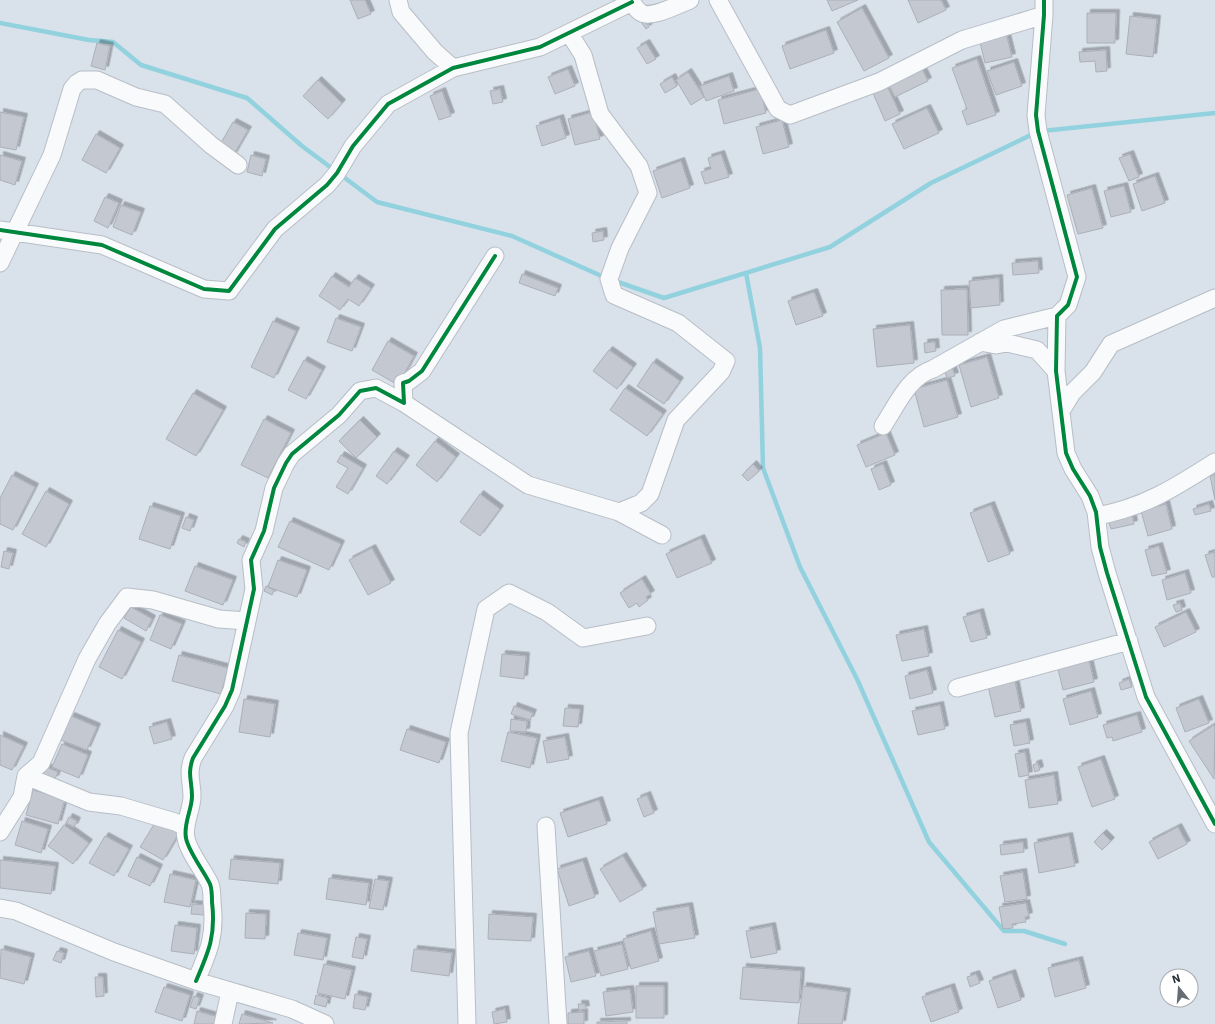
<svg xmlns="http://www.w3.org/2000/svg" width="1215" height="1024" font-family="'IBM Plex Sans',sans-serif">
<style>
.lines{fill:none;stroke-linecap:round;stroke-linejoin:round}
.stream{stroke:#92d2de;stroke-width:4.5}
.building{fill:#c4c9d1;stroke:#abb0b8;filter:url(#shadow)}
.minor-casing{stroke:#b8bec6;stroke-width:19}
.minor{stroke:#f9fafc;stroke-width:17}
.cycleway-casing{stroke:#fff;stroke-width:6}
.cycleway{stroke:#00873e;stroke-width:4}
</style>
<defs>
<filter id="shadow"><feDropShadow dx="3.5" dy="-3.5" stdDeviation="0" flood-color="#0004"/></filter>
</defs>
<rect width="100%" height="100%" fill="#d9e1eb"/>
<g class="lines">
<!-- stream -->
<path class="stream" d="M0,23l89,17 24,2 28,23 106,33 55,48 75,56 135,34 94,42
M1042,131l173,-18
M746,273l14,75 3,120 37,99 57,112 72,163 75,89h20l41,13
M615,281l49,17 166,-51 101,-64 104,-50"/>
</g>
<!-- building -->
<path class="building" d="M350,0h15l6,14 -13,5z
M827,0h31l-26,11z
M908,0h33l5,10 -28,13z
M862,8l27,50 -25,13 -27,-49z
M1087,13h29l-1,30h-28z
M1130,16l27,3 -4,38 -27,-3z
M644,20l5,7 -3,2 -5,-7z
M826,30l8,23 -44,16 -8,-23z
M1006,33l6,24 -27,6 -6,-25z
M97,43l13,3 -5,24 -14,-4z
M646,43l10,16 -9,5 -10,-16z
M1106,50l1,21 -11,1 -1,-11 -15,1 -1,-10z
M977,59l19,56 -29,10 -5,-14 5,-2 -15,-41z
M1014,62l8,24 -26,9 -9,-24z
M921,67l7,14 -33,16 -7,-14z
M568,69l7,17 -20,8 -7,-17z
M688,72l16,25 -13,8 -15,-25z
M729,76l5,15 -28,10 -6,-15z
M672,77l5,9 -12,7 -5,-9z
M318,80l24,23 -14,16 -25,-23z
M887,86l13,28 -15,7 -12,-28z
M500,89l3,13 -10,2 -3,-13z
M760,89l6,24 -42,11 -6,-24z
M442,91l9,25 -12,4 -9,-24z
M927,108l12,25 -35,16 -12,-25z
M0,112l24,5 -8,33 -16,-3z
M593,112l7,27 -25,6 -7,-26z
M560,118l6,20 -24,8 -6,-20z
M782,120l7,27 -26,7 -7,-27z
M233,122l15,8 -15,26 -15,-8z
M96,134l24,14 -14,25 -24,-13z
M721,154l8,23 -24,7 -4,-12 10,-3 -3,-11z
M1130,154l9,23 -10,4 -10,-23z
M0,155l22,6 -7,24 -15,-5z
M251,155l15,4 -4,17 -15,-4z
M681,161l9,27 -28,10 -9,-27z
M1155,176l10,27 -23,8 -9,-27z
M1124,186l7,26 -20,5 -7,-26z
M1092,188l11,40 -25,6 -11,-39z
M105,197l14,6 -11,25 -14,-7z
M121,205l20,7 -9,23 -19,-8z
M603,231l1,9 -11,2 -1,-9z
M1038,261l1,12 -26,2 -1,-12z
M522,274l36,14 -3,8 -36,-13z
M332,276l17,11 6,-9 16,10 -12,18 -11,-7 -8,11 -21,-14z
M999,278l1,27 -29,3 -2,-27z
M967,289l1,46h-26l-1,-45z
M814,292l9,24 -27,9 -8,-24z
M336,318l25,9 -9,24 -25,-9z
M273,321l23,10 -22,47 -23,-11z
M910,325l4,38 -37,4 -4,-38z
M388,341l26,15 -16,29 -26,-15z
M935,342l1,9 -11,2 -1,-10z
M609,350l24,17 -16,22 -24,-18z
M987,357l12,41 -28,9 -12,-42z
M304,360l18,10 -16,29 -18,-9z
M653,362l27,19 -16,23 -27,-18z
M952,367l3,9 -8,2 -3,-9z
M947,380l11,37 -34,10 -10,-38z
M625,388l38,26 -16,22 -37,-26z
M193,393l30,17 -27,46 -30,-17z
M264,419l27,14 -23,45 -27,-13z
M360,420l17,17 -21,21 -17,-17z
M886,433l9,22 -29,12 -9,-22z
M435,441l21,16 -19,25 -21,-17z
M394,451l12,8 -19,25 -11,-8z
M341,455l22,13 -15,26 -12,-7 12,-19 -11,-6z
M753,464l6,7 -11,10 -6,-6z
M883,464l8,21 -12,5 -8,-21z
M12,475l23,12 -22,43 -13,-6v-26z
M1215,475v25l-5,-24z
M46,491l23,13 -23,43 -24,-13z
M480,494l20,15 -20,27 -20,-14z
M1166,504l6,25 -24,7 -7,-25z
M1209,504l2,7 -16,4 -2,-6z
M991,505l19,49 -22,8 -18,-49z
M150,506l31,10 -11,33 -31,-10z
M1132,515l2,9 -23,5 -3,-9z
M186,517l8,3 -4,11 -8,-3z
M290,521l51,23 -12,26 -51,-23z
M701,538l11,25 -35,15 -11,-24z
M239,539l7,3 -2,5 -7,-4z
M1159,546l8,27 -15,3 -7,-26z
M372,548l19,35 -23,12 -19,-35z
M4,551l9,2 -4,16 -8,-2z
M1215,552v25h-3l-7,-22z
M278,560l29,10 -10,27 -29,-10z
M195,566l38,14 -10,25 -38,-14z
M1185,573l6,20 -24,7 -5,-20z
M642,579l9,15 -5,3 2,3 -9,7 -2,-4 -8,5 -9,-15z
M266,586l8,4 -2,5 -8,-4z
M1180,603l2,7 -6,2 -3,-7z
M131,607l21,12 -6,12 -22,-13z
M980,612l7,26 -16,4 -8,-25z
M1186,612l10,20 -32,15 -9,-20z
M160,615l22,9 -11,25 -21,-9z
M924,629l5,27 -27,5 -6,-26z
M118,630l23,12 -19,37 -23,-12z
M502,654l24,2 -2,23 -24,-3z
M179,655l49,13 -7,26 -49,-13z
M1089,661l5,21 -31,8 -5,-21z
M927,670l6,23 -23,6 -5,-23z
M1129,679l3,8 -11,3 -2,-7z
M1015,681l6,30 -26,6 -7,-31z
M1091,691l7,26 -28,8 -7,-26z
M244,699l31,5 -5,33 -31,-5z
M1199,699l10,24 -24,9 -9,-24z
M940,705l5,24 -27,6 -6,-24z
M514,706l19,7 -3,7 -19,-6z
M565,708l15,1 -2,18 -15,-1z
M1137,715l5,17 -29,9 -1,-4 -5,1 -4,-13z
M71,716l26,11 -10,23 -26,-10z
M511,719l16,2 -1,11 -16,-1z
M167,722l5,17 -18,5 -5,-17z
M1026,722l4,21 -16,3 -4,-21z
M1214,725l1,1 -1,53 -25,-38z
M407,729l39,13 -7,21 -39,-13z
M508,732l29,6 -7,30 -29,-7z
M0,735l24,11 -12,24 -12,-5z
M565,737l4,22 -22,4 -4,-22z
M62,744l26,11 -9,23 -27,-11z
M1025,752l4,23 -10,2 -4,-23z
M1101,759l14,40 -23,8 -14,-40z
M1038,763l2,7 -5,2 -2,-7z
M46,767l12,5 -3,7 -12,-5z
M1054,775l4,29 -29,4 -4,-28z
M33,790l32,9 -7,25 -32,-9z
M647,795l7,18 -10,4 -7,-18z
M599,800l8,24 -39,13 -8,-24z
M69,817l8,4 -3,6 -8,-4z
M158,818l22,13 -17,29 -23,-13z
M22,821l26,8 -7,24 -26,-8z
M64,825l25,18 -16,21 -25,-18z
M1178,827l9,17 -29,15 -9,-17z
M1103,833l8,8 -9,9 -8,-8z
M105,836l24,13 -15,27 -25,-13z
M1069,836l6,30 -36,7 -5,-30z
M1023,842l1,10 -23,3 -1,-10z
M623,856l20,33 -23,13 -20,-33z
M137,857l22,11 -9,18 -22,-10z
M231,859l49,4 -2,21 -49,-5z
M0,860l55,6 -4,28 -51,-6z
M583,861l12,36 -26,9 -12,-37z
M1023,872l4,27 -22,3 -5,-26z
M170,874l26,6 -6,27 -26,-5z
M329,878l40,5 -3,22 -40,-6z
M375,879l14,2 -6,29 -14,-2z
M1026,903l3,13 -4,1 1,5 -14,2 1,4 -10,1 -4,-22z
M192,904l13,1 -1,10 -13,-1z
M689,906l6,32 -36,6 -6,-32z
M246,913l20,1 -1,25 -20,-1z
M489,914l44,3 -2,24 -43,-2z
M175,925l22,3 -3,26 -23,-3z
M772,926l5,27 -26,5 -5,-27z
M651,931l8,30 -28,8 -8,-30z
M298,933l29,5 -4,22 -29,-5z
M356,937l11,2 -4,20 -11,-2z
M622,944l6,25 -27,7 -7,-25z
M1,949l30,8 -7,27 -24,-6z
M414,949l38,4 -3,23 -38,-5z
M57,951l7,2 -3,10 -8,-3z
M589,951l7,25 -25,6 -6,-25z
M1079,960l7,28 -31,9 -7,-29z
M324,964l28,6 -7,29 -28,-6z
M743,967l58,4 -2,32 -59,-4z
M1012,973l9,27 -23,8 -9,-27z
M976,974l4,9 -10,4 -3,-10z
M95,977h8l1,19 -8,1z
M636,986h28v32h-28z
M803,986l44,6 -5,32h-44z
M164,987l26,8 -8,26 -27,-9z
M951,987l8,25 -28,10 -9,-25z
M630,989l3,23 -27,4 -3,-24z
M355,994l13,3 -3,13 -12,-2z
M316,995l12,3 -2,9 -12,-3z
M194,996l6,2 -4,11 -6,-2z
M578,1004h7l1,5 -7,1z
M505,1009l2,13 -13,2 -2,-12z
M197,1011l21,6 -2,7h-22z
M584,1012v12h-16v-11z
M242,1014l31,9 -34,1z
M627,1021v3h-30v-2z"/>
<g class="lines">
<defs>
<path id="minor" d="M398,0l3,12 34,40 18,16
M630,0c3,4 6,9 10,12 9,8 40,-8 50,-12
M718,0l60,109 12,6 89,-33 83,-42 82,-25
M1044,0v15l-8,100 2,16 39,146 -9,28 -11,11 -1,55 10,82 7,16 17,27 6,16 4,35 7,26 39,124 69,127
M569,33l14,22 17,59 39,52 9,27 -28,55 -11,31 5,16 64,28 48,38 -5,11 -45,48 -26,74 -9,9 -22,9
M0,230l102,15 102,44 25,2 46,-62 52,-44 10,-12 16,-27 35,-42 65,-36 87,-21 92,-45
M0,263l52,-108 20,-66 5,-6 5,-3h15l39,17 29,7 46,41 27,20
M980,342l16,3 11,-2 30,7 19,21
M404,403l124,82 91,27 43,23
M1061,411l11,-18 21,-21 18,-28 104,-46
M883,426c14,-21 25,-49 50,-57l71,-40 53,-13
M1097,516c46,-8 79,-29 118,-54
M957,688l172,-47
M26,776l63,26 32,4 54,16 10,5
M546,826l12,198
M0,832l22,-35 4,-21 15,-13 46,-104 20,-35 20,-27 26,3 66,19 28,2
M0,908l16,3 98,41 82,29 96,28 33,15
M196,981c13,-30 20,-46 16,-79 0,-6 0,-13 -2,-18 -6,-13 -22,-33 -24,-46 -3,-14 6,-28 6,-42 0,-15 -5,-22 1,-38l32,-52 7,-16 22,-101 -3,-29 13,-29 10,-43 12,-25 6,-9 47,-39 21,-24 16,-3 28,15 -1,-20 6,-2 13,-10 73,-115
M223,1024l7,-32
M467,1024l-8,-291 27,-124 23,-16 38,19 36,26 64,-12"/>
</defs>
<!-- minor casing -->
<use href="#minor" class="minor-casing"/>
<!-- minor -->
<use href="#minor" class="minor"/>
<defs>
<path id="cycleway" d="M1044,0v15l-8,100 2,16 39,146 -9,28 -11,11 -1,55 10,82 7,16 17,27 6,16 4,35 7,26 39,124 69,127
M0,230l102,15 102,44 25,2 46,-62 52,-44 10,-12 16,-27 35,-42 65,-36 87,-21 92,-45
M196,981c13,-30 20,-46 16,-79 0,-6 0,-13 -2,-18 -6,-13 -22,-33 -24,-46 -3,-14 6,-28 6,-42 0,-15 -5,-22 1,-38l32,-52 7,-16 22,-101 -3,-29 13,-29 10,-43 12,-25 6,-9 47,-39 21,-24 16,-3 28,15 -1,-20 6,-2 13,-10 73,-115"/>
</defs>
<!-- cycleway casing -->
<use href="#cycleway" class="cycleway-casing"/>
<!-- cycleway -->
<use href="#cycleway" class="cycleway"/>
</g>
<!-- north arrow -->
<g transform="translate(1179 988) rotate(343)"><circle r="19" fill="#ffffff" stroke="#a9abad"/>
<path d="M0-3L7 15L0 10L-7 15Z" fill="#656c73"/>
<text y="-6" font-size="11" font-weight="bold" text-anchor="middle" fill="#272d33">N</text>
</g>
</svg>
